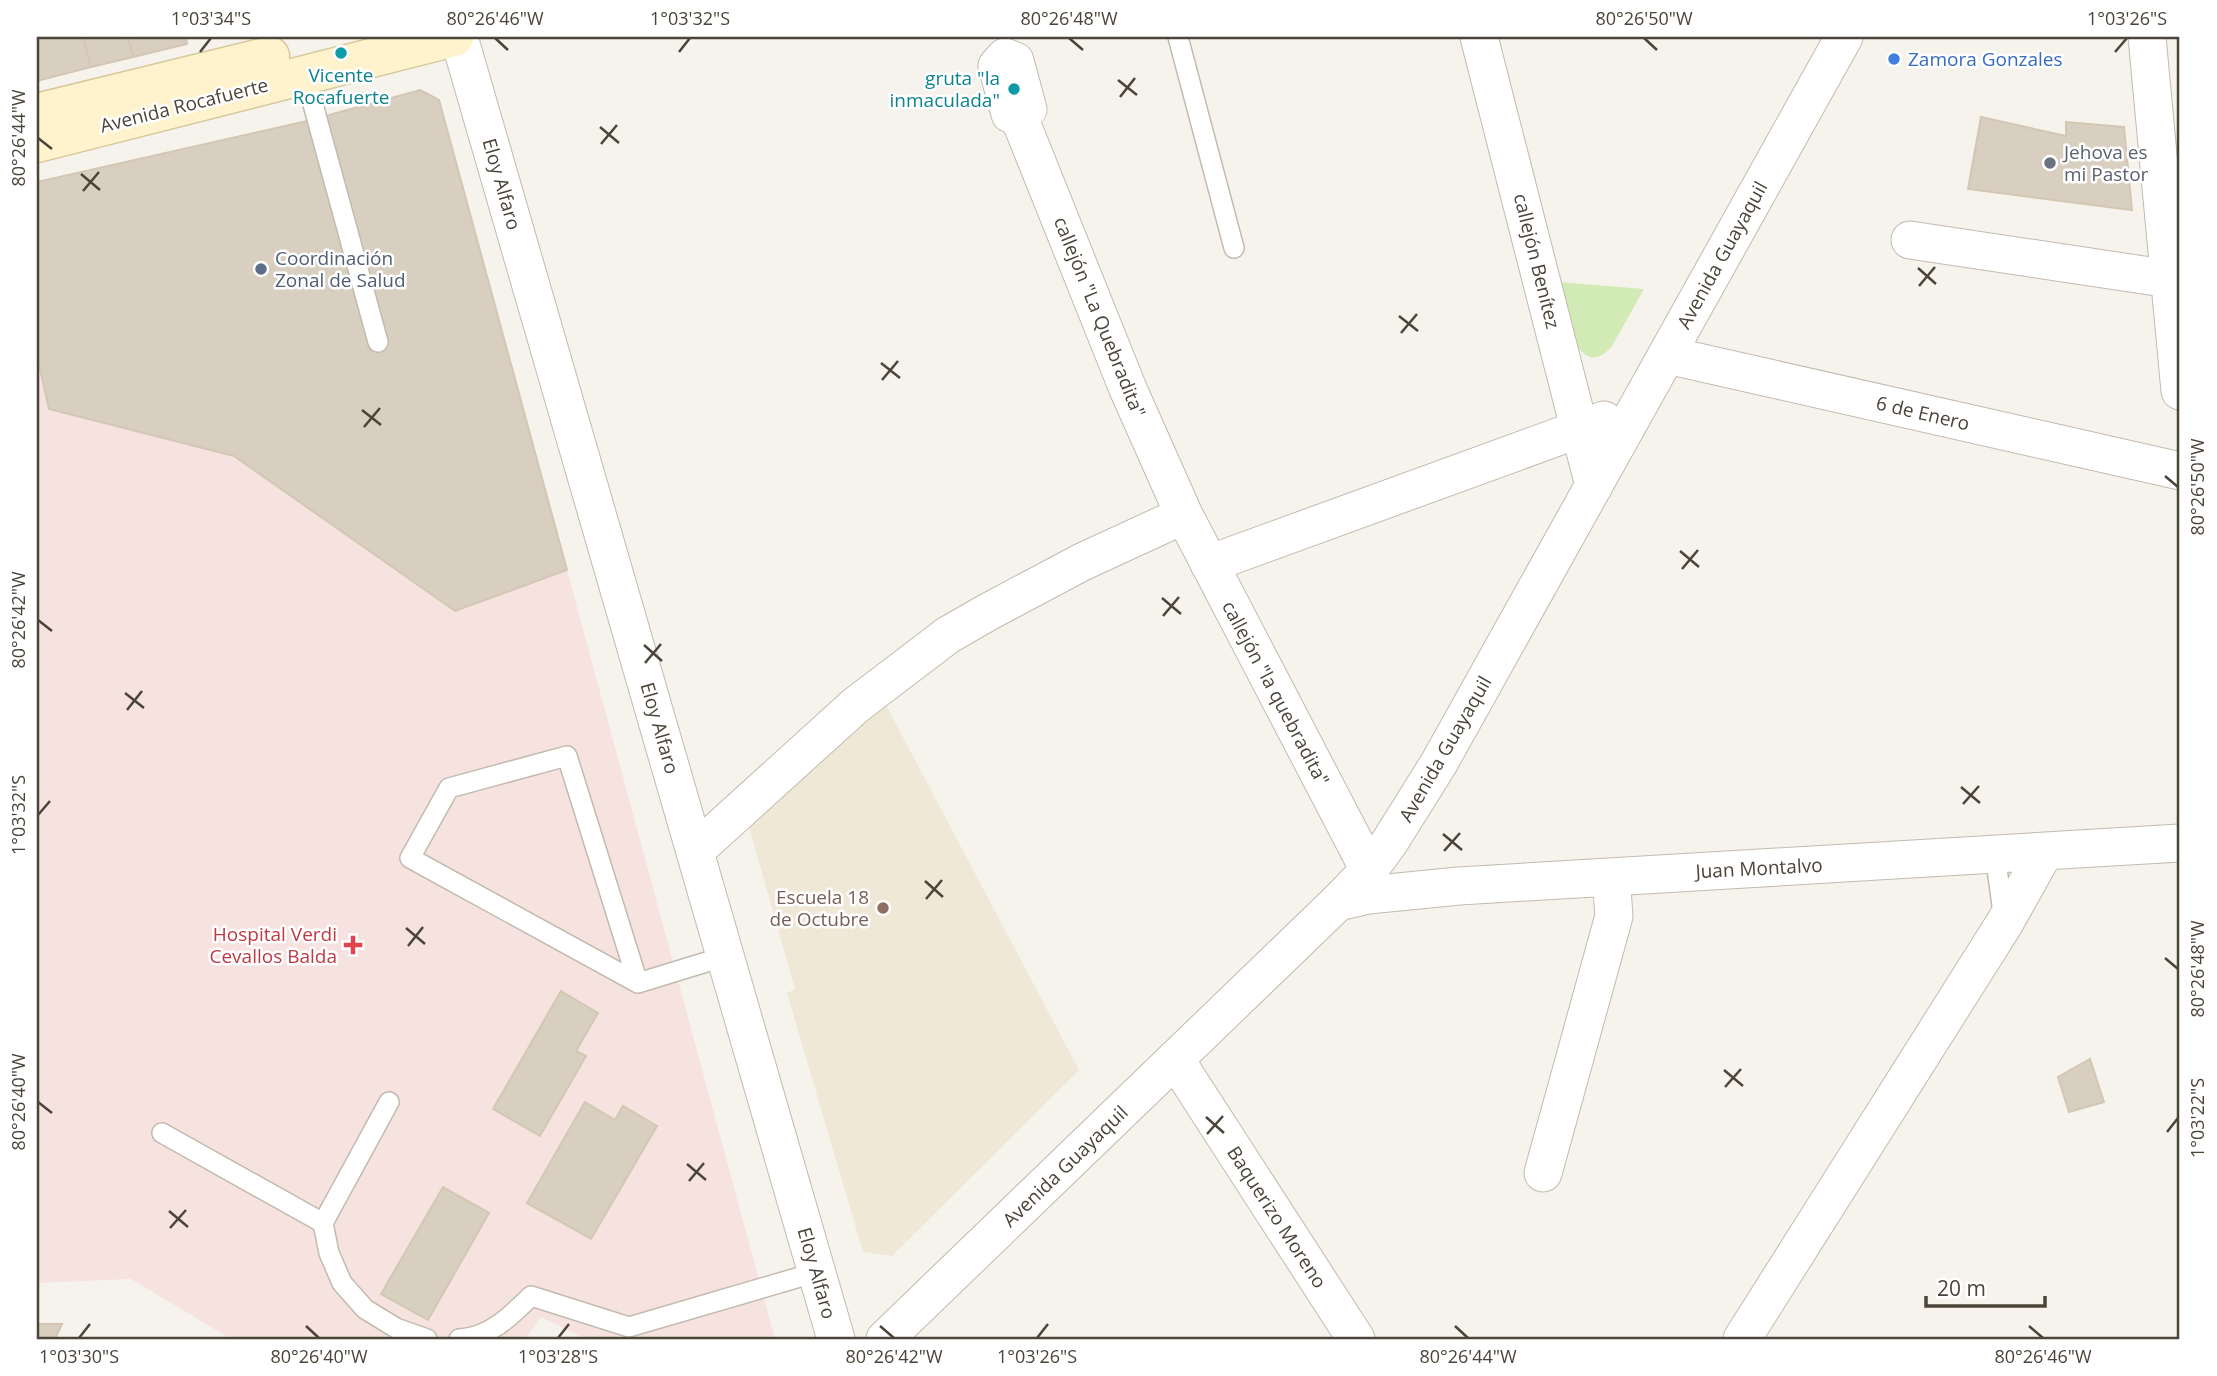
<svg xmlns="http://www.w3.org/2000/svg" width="2217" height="1376" font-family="'Open Sans',sans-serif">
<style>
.education{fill:#efe8d6}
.medical{fill:#f6e3e0}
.green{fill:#d2eab5}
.building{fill:#d8cfc1;stroke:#d3c7b4;stroke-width:2}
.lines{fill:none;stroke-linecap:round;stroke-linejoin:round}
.lane-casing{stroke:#c2bbae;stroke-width:22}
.street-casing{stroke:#c2bbae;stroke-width:39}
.secondary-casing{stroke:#d6c79b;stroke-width:41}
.lane{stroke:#fff;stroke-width:19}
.street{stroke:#fff;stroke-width:37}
.secondary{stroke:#fff3cd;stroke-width:38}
.ticks{fill:none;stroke:#4b4439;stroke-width:2.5}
.culture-dot{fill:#0f9aa8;stroke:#fff;stroke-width:2.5}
.shop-dot{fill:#3f7fe0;stroke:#fff;stroke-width:2.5}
.worship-dot{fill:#6b7280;stroke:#fff;stroke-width:2.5}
.service-dot{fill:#5c6f8a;stroke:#fff;stroke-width:2.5}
.education-dot{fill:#8d6e63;stroke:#fff;stroke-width:2.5}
.health-dot{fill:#e0444e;stroke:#fff;stroke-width:2.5}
.labels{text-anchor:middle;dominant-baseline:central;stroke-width:5;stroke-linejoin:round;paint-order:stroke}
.shop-label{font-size:19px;fill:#366cbe;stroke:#fff;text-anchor:start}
.culture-label{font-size:19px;fill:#0d838f;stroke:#fff}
.street-label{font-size:19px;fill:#4b4439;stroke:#fff}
.worship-label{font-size:19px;fill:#5b616d;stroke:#fff;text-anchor:start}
.service-label{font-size:19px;fill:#4e5e75;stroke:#fff;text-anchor:start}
.education-label{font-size:19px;fill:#785e54;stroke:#fff;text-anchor:end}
.health-label{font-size:19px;fill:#be3a42;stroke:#fff;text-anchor:end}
.neatline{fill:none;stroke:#4b4439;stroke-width:2.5}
.ticks-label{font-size:18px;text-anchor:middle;fill:#4b4439}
</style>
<rect width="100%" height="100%" fill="#f6f3ec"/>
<!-- education -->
<path class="education" d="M886,705l193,365 -187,186 -29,-4 -76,-259 8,-4 -46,-162z"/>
<!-- medical -->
<path class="medical" d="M37,356l12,53 185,47 221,155 112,-41 208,769h-189l-45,-22 -16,22h-294l-100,-60 -94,4z"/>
<!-- green -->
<path class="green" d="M1559,282l85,7 -32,57c-13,15 -23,16 -36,-1z"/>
<!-- building -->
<path class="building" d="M37,37h46l8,30 -54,14z
M83,37h45l5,20 -42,10z
M128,37h58l1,7 -54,13z
M420,90l19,10 128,470 -112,41 -221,-155 -185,-47 -12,-53v-174l270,-61z
M1981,117l85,19v-14l58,5 8,83 -164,-21z
M561,991l37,22 -22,38 10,5 -46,80 -47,-27z
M2090,1059l14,43 -35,10 -11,-35z
M585,1102l30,18 8,-14 34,20 -66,113 -64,-36z
M443,1187l46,26 -61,107 -47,-26z
M38,1324h24l-7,15h-18z"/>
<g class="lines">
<defs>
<path id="lane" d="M1178,37l56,211
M305,75l73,267
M1995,854l9,66
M638,983l-228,-125 39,-70 118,-32 71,227 88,-27
M389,1102l-66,121 6,30 13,30 23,26 31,19 31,11
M162,1133l161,90
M459,1339c30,-1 52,-23 72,-43l98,31 188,-55"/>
<path id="street" d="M459,37l377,1302
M1479,37l115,449
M2147,37l33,354
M1005,57l10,4 13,48 -9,8 -9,-3 -13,-48z
M1019,117l109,272 56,126 185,355
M1910,240l260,39
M1667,355l513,116
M1209,564l395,-144
M695,851l161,-146 92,-70 40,-23 94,-50 102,-47
M1338,902l30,-7 91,-9 721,-43
M1175,1059l181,280
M1543,1173l71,-257 -3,-39
M885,1339l453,-437 31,-32 20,-27 50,-80 405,-726
M1742,1339l262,-415 41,-73"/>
<path id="secondary" d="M37,113l233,-57
M37,143l417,-106"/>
</defs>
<!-- lane casing -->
<use href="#lane" class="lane-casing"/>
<!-- street casing -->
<use href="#street" class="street-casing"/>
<!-- secondary casing -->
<use href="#secondary" class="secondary-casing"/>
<!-- lane -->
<use href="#lane" class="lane"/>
<!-- street -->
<use href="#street" class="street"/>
<!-- secondary -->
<use href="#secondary" class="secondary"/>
</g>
<!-- ticks -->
<path class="ticks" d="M495,38l13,12M1069,38l14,12M1644,38l13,12M200,52l11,-14M679,52l11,-14M2115,52l12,-14M1118,80l19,15M1120,97l15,-19M600,127l19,16M38,138l14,11M601,144l16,-19M81,174l19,16M83,191l16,-19M1918,268l18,16M1919,286l16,-19M1399,316l19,15M1401,333l16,-19M881,363l19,15M882,380l16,-19M362,410l19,15M364,427l16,-19M2165,476l13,11M1680,551l19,16M1682,569l16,-19M1162,598l19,16M1163,616l16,-19M38,620l14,11M644,645l18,16M645,663l16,-19M125,693l19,15M127,710l15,-19M1961,787l19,16M1963,804l16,-18M38,815l12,-14M1443,834l19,16M1444,851l16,-18M925,881l18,16M926,899l16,-19M406,928l19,16M408,946l15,-19M2165,958l13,11M1724,1070l19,16M1725,1087l16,-18M38,1102l14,11M1206,1117l18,16M2167,1132l11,-14M1207,1134l16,-18M687,1164l19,16M689,1181l15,-18M169,1211l19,16M170,1228l16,-18M306,1326l13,12M880,1326l14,12M1455,1326l13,12M2029,1326l14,12M79,1338l11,-14M558,1338l11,-14M1037,1338l11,-14"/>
<!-- markers -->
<g class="culture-dot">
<circle cx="341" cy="53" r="7"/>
<circle cx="1014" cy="89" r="7"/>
</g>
<circle class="shop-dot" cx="1894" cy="59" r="7"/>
<circle class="worship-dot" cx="2050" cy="163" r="7"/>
<circle class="service-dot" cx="261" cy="269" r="7"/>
<circle class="education-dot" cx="883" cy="908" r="7"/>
<path class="health-dot" d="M349.5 934.5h7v7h7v7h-7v7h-7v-7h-7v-7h7z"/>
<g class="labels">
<!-- shop labels -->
<g class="shop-label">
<text x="1908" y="59">Zamora Gonzales</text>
</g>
<!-- culture labels -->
<g class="culture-label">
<text x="341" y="75">Vicente<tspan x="341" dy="22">Rocafuerte</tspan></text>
<text x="1000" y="78" text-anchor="end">gruta "la<tspan x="1000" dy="22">inmaculada"</tspan></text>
</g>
<!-- street labels -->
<g class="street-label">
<text transform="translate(184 105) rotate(-14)">Avenida Rocafuerte</text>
<text transform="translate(502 184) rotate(74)">Eloy Alfaro</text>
<text transform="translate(1722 255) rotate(-61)">Avenida Guayaquil</text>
<text transform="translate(1537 261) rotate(76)">callejón Benítez</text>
<text transform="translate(1100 317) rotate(68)">callejón "La Quebradita"</text>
<text transform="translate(1923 413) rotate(13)">6 de Enero</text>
<text transform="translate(1276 693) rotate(62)">callejón "la quebradita"</text>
<text transform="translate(660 728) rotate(74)">Eloy Alfaro</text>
<text transform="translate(1445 749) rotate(-60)">Avenida Guayaquil</text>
<text transform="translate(1759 868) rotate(-3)">Juan Montalvo</text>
<text transform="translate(1065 1166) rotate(-44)">Avenida Guayaquil</text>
<text transform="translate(1277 1217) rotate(57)">Baquerizo Moreno</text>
<text transform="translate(817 1273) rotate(74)">Eloy Alfaro</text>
</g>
<!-- worship labels -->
<g class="worship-label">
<text x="2064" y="152">Jehova es<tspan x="2064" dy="22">mi Pastor</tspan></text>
</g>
<!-- service labels -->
<g class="service-label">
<text x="275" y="258">Coordinación<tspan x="275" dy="22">Zonal de Salud</tspan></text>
</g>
<!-- education labels -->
<g class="education-label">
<text x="869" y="897">Escuela 18<tspan x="869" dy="22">de Octubre</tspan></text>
</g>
<!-- health labels -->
<g class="health-label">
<text x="337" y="934">Hospital Verdi<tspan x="337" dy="22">Cevallos Balda</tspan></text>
</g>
</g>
<!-- border -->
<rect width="2217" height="1376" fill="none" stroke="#ffffff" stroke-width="77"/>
<!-- scale -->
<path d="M1926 1296v10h119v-10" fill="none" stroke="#4b4439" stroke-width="3.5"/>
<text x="1937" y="1296" font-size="21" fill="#4b4439" stroke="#ffffff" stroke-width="5" paint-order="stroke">20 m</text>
<rect x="38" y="38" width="2140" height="1300" class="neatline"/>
<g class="ticks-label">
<text x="211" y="25">1°03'34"S</text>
<text x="495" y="25">80°26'46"W</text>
<text x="690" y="25">1°03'32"S</text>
<text x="1069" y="25">80°26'48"W</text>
<text x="1644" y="25">80°26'50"W</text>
<text x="2127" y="25">1°03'26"S</text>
<text transform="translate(19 138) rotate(-90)" y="6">80°26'44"W</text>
<text transform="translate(2198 487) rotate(-90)" y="6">80°26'50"W</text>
<text transform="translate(19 620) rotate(-90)" y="6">80°26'42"W</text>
<text transform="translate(19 815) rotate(-90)" y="6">1°03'32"S</text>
<text transform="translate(2198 969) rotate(-90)" y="6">80°26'48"W</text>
<text transform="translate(19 1102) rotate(-90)" y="6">80°26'40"W</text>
<text transform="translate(2198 1118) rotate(-90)" y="6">1°03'22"S</text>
<text x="79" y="1363">1°03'30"S</text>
<text x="319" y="1363">80°26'40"W</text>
<text x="558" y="1363">1°03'28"S</text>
<text x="894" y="1363">80°26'42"W</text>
<text x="1037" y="1363">1°03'26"S</text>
<text x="1468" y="1363">80°26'44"W</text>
<text x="2043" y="1363">80°26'46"W</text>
</g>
</svg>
